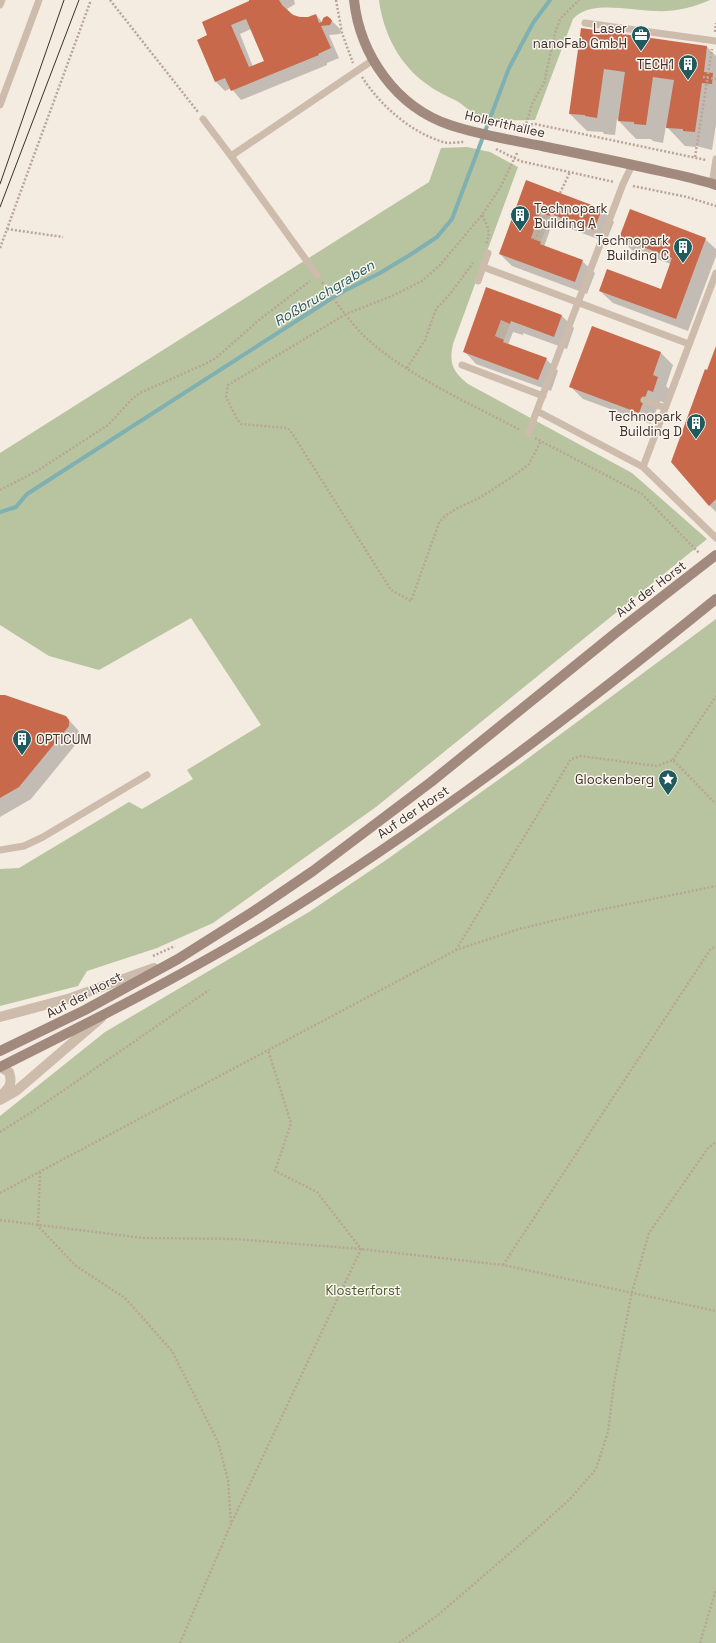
<svg xmlns="http://www.w3.org/2000/svg" width="716" height="1643" font-family="'Space Grotesk',sans-serif">
<style>
.green{fill:#b8c4a0}
.plaza{fill:#ecdcc8}
.shadow{fill:#0003;fill-rule:evenodd}
.lines{fill:none;stroke-linecap:round;stroke-linejoin:round}
.stream{stroke:#7fb0b2;stroke-width:4}
.building{fill:#c8694b;fill-rule:evenodd}
.path{stroke:#b9a596;stroke-width:2.5;stroke-dasharray:2 2;stroke-linecap:butt}
.lane{stroke:#cdbbac;stroke-width:7}
.street{stroke:#cdbbac;stroke-width:10}
.secondary{stroke:#a18a7d;stroke-width:10}
.tram{stroke:#3b302b;stroke-width:1}
.labels{text-anchor:middle;dominant-baseline:central;stroke-width:3;stroke-linejoin:round;paint-order:stroke}
.poi-label{font-size:13px;fill:#3b302b;stroke:#fbf5ee;text-anchor:end}
.street-label{font-size:13px;fill:#3b302b;stroke:#fbf5ee}
.park-label{font-size:13px;fill:#4a5a2e;stroke:#fbf5ee}
.water-label{font-size:14px;font-style:italic;fill:#1f5a5e;stroke:#fbf5ee}
</style>
<rect width="100%" height="100%" fill="#f4ebe1"/>
<!-- green -->
<path class="green" d="M379,0h331c-18,8 -36,12 -55,11 -27,-1 -66,-11 -82,8l-38,101c-18,0 -37,2 -55,-4 -8,-2 -15,-10 -23,-15 -10,-5 -20,-9 -29,-16 -28,-19 -45,-52 -49,-85z
M467,147l23,5 28,15 -65,177c-4,19 -1,27 15,40l164,89 75,66 -331,268 -163,116 -56,25 -70,23 -9,15 -78,20v-137l19,-1 110,-66 13,7 51,-30 -6,-9 74,-45 -70,-107 -92,52 -50,-14 -49,-31v-172l429,-271 12,-34z
M716,619v1024h-716v-527l105,-84 204,-120 80,-54 130,-93z"/>
<!-- plaza -->
<path class="plaza" d="M540,213l10,3 -9,26 -10,-4z
M501,320l9,4 -6,16 -9,-4z"/>
<!-- shadow -->
<path class="shadow" d="M250,0h44l1,4 -8,5 3,4 10,5h8l8,-3 7,8 7,-4 9,9 2,3 -1,3 -11,1 10,23 -12,5v2l-86,35 -10,-12 -6,3 -9,-9 -18,-42 11,-4 42,-34zM251,29l14,32 -12,6 -13,-33z
M582,29l125,18 9,9v68l-4,26 -16,-4v1l-11,-1 -19,-20 -3,17 -10,-2 -2,-2h-15l-19,-20 -2,16 -11,-1 -1,-2 -16,-1 -17,-17z
M527,182l75,27 12,13 -8,20 -43,-16 -1,2 -10,-4 -8,23 38,14 13,12 -8,21 -75,-28 -12,-12z
M620,238l85,1 11,10v7l-28,75 -75,-28 -13,-12 61,-1 10,-26 -39,-14z
M487,288l75,28 12,12 -7,21 -44,-16v2l-10,-3 -5,13 38,14 12,12 -7,20 -75,-27 -12,-13z
M592,328l69,25 12,12 -7,21 4,4 -5,13 -5,-2 -9,23 -68,-25 -12,-12z
M716,348v164l-7,-7 -1,-134z
M0,696l66,21 12,13 3,8 -50,61 -31,18z"/>
<g class="lines">
<!-- stream -->
<path class="stream" d="M0,512l16,-5 11,-13 313,-201 40,-20 33,-20 24,-16 15,-18 57,-151 24,-45 17,-23"/>
</g>
<!-- building -->
<path class="building" d="M249,0h30l3,5 11,10 7,2h8l8,-3 3,9 3,-1 1,-4 4,-2 3,2 2,3 -2,4 -9,1 10,22 -13,6 1,1 -88,36 -6,-13 -10,4 -18,-42 10,-5 -5,-13 47,-21zM246,19l18,42 -15,6 -18,-42z
M581,28l126,18 -3,26 9,1 -1,11 -10,-1 -7,49 -12,-1v-2l-17,-1 8,-48 -21,-3 -7,48 -12,-1v-2l-16,-1 7,-49 -21,-3 -7,49 -12,-2v-1l-16,-1z
M526,180l76,29 -8,21 -43,-16 -1,2 -10,-3 -9,25 10,4 -1,2 43,16 -8,22 -76,-28z
M630,209l76,29 -30,81 -77,-28 8,-22 54,20 11,-31 -53,-20z
M486,287l76,28 -8,22 -43,-16 -1,3 -9,-4 -6,16 9,4 -1,2 44,16 -9,22 -75,-28z
M592,326l69,26 -8,23 5,2 -5,15 -5,-2 -9,23 -70,-26z
M716,346v153l-7,7 -38,-44 34,-93 2,1z
M0,695h5l61,21 3,4v6l-50,61 -19,11z"/>
<g class="lines">
<!-- path -->
<path class="path" d="M110,0l88,112
M336,0l6,33 11,30
M715,32l1,-9
M362,77c18,28 48,55 81,65 6,2 15,0 21,0
M703,77l13,2
M503,126l32,-2 171,36
M524,131l8,-27 12,-21 11,-50 5,-14 19,-19
M496,149l24,12 94,21
M517,153l-17,35 -18,27 -42,50 -18,16 -30,15 -46,18 -118,71 -2,12 11,22 4,5 46,4 3,2 101,160 20,11 28,-78c9,-13 27,-18 40,-25 15,-9 30,-19 44,-29l6,-5 12,-23
M695,157l17,-108
M633,186l54,11 29,9
M560,193l10,-21
M482,215c6,12 9,16 4,29
M540,226l5,3
M7,229l56,8
M535,240l10,-25
M0,248l91,-248
M322,282c13,19 27,39 43,55 41,38 106,67 155,93
M407,368l18,-28 11,-31 14,-15 23,-31
M535,438l107,56 57,59
M0,490l37,-19 71,-46 24,-26 8,-6 67,-30 9,-5 43,-38 51,-39
M673,760l43,-64
M456,950l115,-191 10,-3 75,10 17,-6 43,44
M153,956l22,-10
M0,1132l35,-22 174,-120
M40,1172l-2,54 38,40 49,32 47,53 46,91 10,38 3,44
M0,1193l456,-243 63,-21 66,-16 131,-27
M0,1220l142,18 93,1 126,10 142,16 213,46
M503,1265l207,-315 6,-4
M180,1643l51,-119 130,-275 -44,-57 -42,-21 16,-48 -23,-73
M399,1643l39,-28 79,-68 53,-48 26,-30 12,-37 6,-49 18,-91 17,-59 59,-85 8,-6
M700,1643l16,-54"/>
<!-- lane -->
<path class="lane" d="M0,5l2,-5
M585,23l131,18
M0,105l39,-105
M203,119l28,37
M712,184l4,-25
M483,267l206,77
M317,275l-86,-119 142,-96
M478,281l10,-28
M462,365l81,31
M644,400l21,8
M537,411l106,56 73,71
M528,434l95,-250 9,-19
M643,467l73,-194
M0,850l24,-4 19,-9 104,-62"/>
<!-- street -->
<path class="street" d="M0,1017l71,-19 83,-30
M0,1067l9,5c4,12 0,16 -8,24
M0,1100l16,-9 85,-73"/>
<!-- secondary -->
<path class="secondary" d="M354,0c6,55 42,107 96,125 30,10 61,15 92,21 39,8 79,16 118,25 19,4 38,8 56,14
M0,1051l85,-41 93,-51 76,-48 59,-40 118,-89 187,-151 98,-76
M0,1067c90,-45 180,-90 266,-142 158,-97 306,-209 450,-326"/>
<!-- tram -->
<path class="tram" d="M0,184l64,-184
M0,207l79,-207"/>
</g>
<!-- icons -->
<defs>
<symbol id="office-pin" viewBox="-11 -11 22 30"><path d="M0 17L-7.5 6A9.5 9.5 0 1 1 7.5 6Z" fill="#1f5a5e" stroke="#fbf5ee"/><path d="M-6-3h4V-5.5h4V-3h4V5H-6ZM-1-4.5V-3h2v-1.5ZM-6 0V1H6V0Z" fill="#fff"/></symbol>
<symbol id="building-pin" viewBox="-11 -11 22 30"><path d="M0 17L-7.5 6A9.5 9.5 0 1 1 7.5 6Z" fill="#1f5a5e" stroke="#fbf5ee"/><path d="M-4-6H4V6H1V3H-1V6H-4ZM-2.5-4.3h1.7v1.8h-1.7ZM.8-4.3h1.7v1.8H.8ZM-2.5-1h1.7V.8h-1.7ZM.8-1h1.7V.8H.8Z" fill="#fff"/></symbol>
<symbol id="sight-pin" viewBox="-11 -11 22 30"><path d="M0 17L-7.5 6A9.5 9.5 0 1 1 7.5 6Z" fill="#1f5a5e" stroke="#fbf5ee"/><path d="M0-6L1.8-2.2L6-1.7L2.9 1.2L3.7 5.4L0 3.3L-3.7 5.4L-2.9 1.2L-6-1.7L-1.8-2.2Z" fill="#fff"/></symbol>
</defs>
<g fill-rule="evenodd">
<use href="#office-pin" x="630" y="24" width="22" height="30"/>
<use href="#building-pin" x="677" y="53" width="22" height="30"/>
<use href="#building-pin" x="509" y="204" width="22" height="30"/>
<use href="#building-pin" x="672" y="236" width="22" height="30"/>
<use href="#building-pin" x="685" y="412" width="22" height="30"/>
<use href="#building-pin" x="11" y="728" width="22" height="30"/>
<use href="#sight-pin" x="657" y="768" width="22" height="30"/>
</g>
<g class="labels">
<!-- poi labels -->
<g class="poi-label">
<text x="627" y="28">Laser<tspan x="627" dy="15">nanoFab GmbH</tspan></text>
<text x="674" y="64">TECH1</text>
<text x="534" y="208" text-anchor="start">Technopark<tspan x="534" dy="15">Building A</tspan></text>
<text x="669" y="240">Technopark<tspan x="669" dy="15">Building C</tspan></text>
<text x="682" y="416">Technopark<tspan x="682" dy="15">Building D</tspan></text>
<text x="36" y="739" text-anchor="start">OPTICUM</text>
<text x="654" y="779">Glockenberg</text>
</g>
<!-- street labels -->
<g class="street-label">
<text transform="translate(505 124) rotate(13)">Hollerithallee</text>
<text transform="translate(651 589) rotate(-37)">Auf der Horst</text>
<text transform="translate(413 812) rotate(-34)">Auf der Horst</text>
<text transform="translate(84 995) rotate(-28)">Auf der Horst</text>
</g>
<!-- park labels -->
<g class="park-label">
<text x="363" y="1290">Klosterforst</text>
</g>
<!-- water labels -->
<g class="water-label">
<text transform="translate(324 293) rotate(-31)">Roßbruchgraben</text>
</g>
</g>
</svg>
